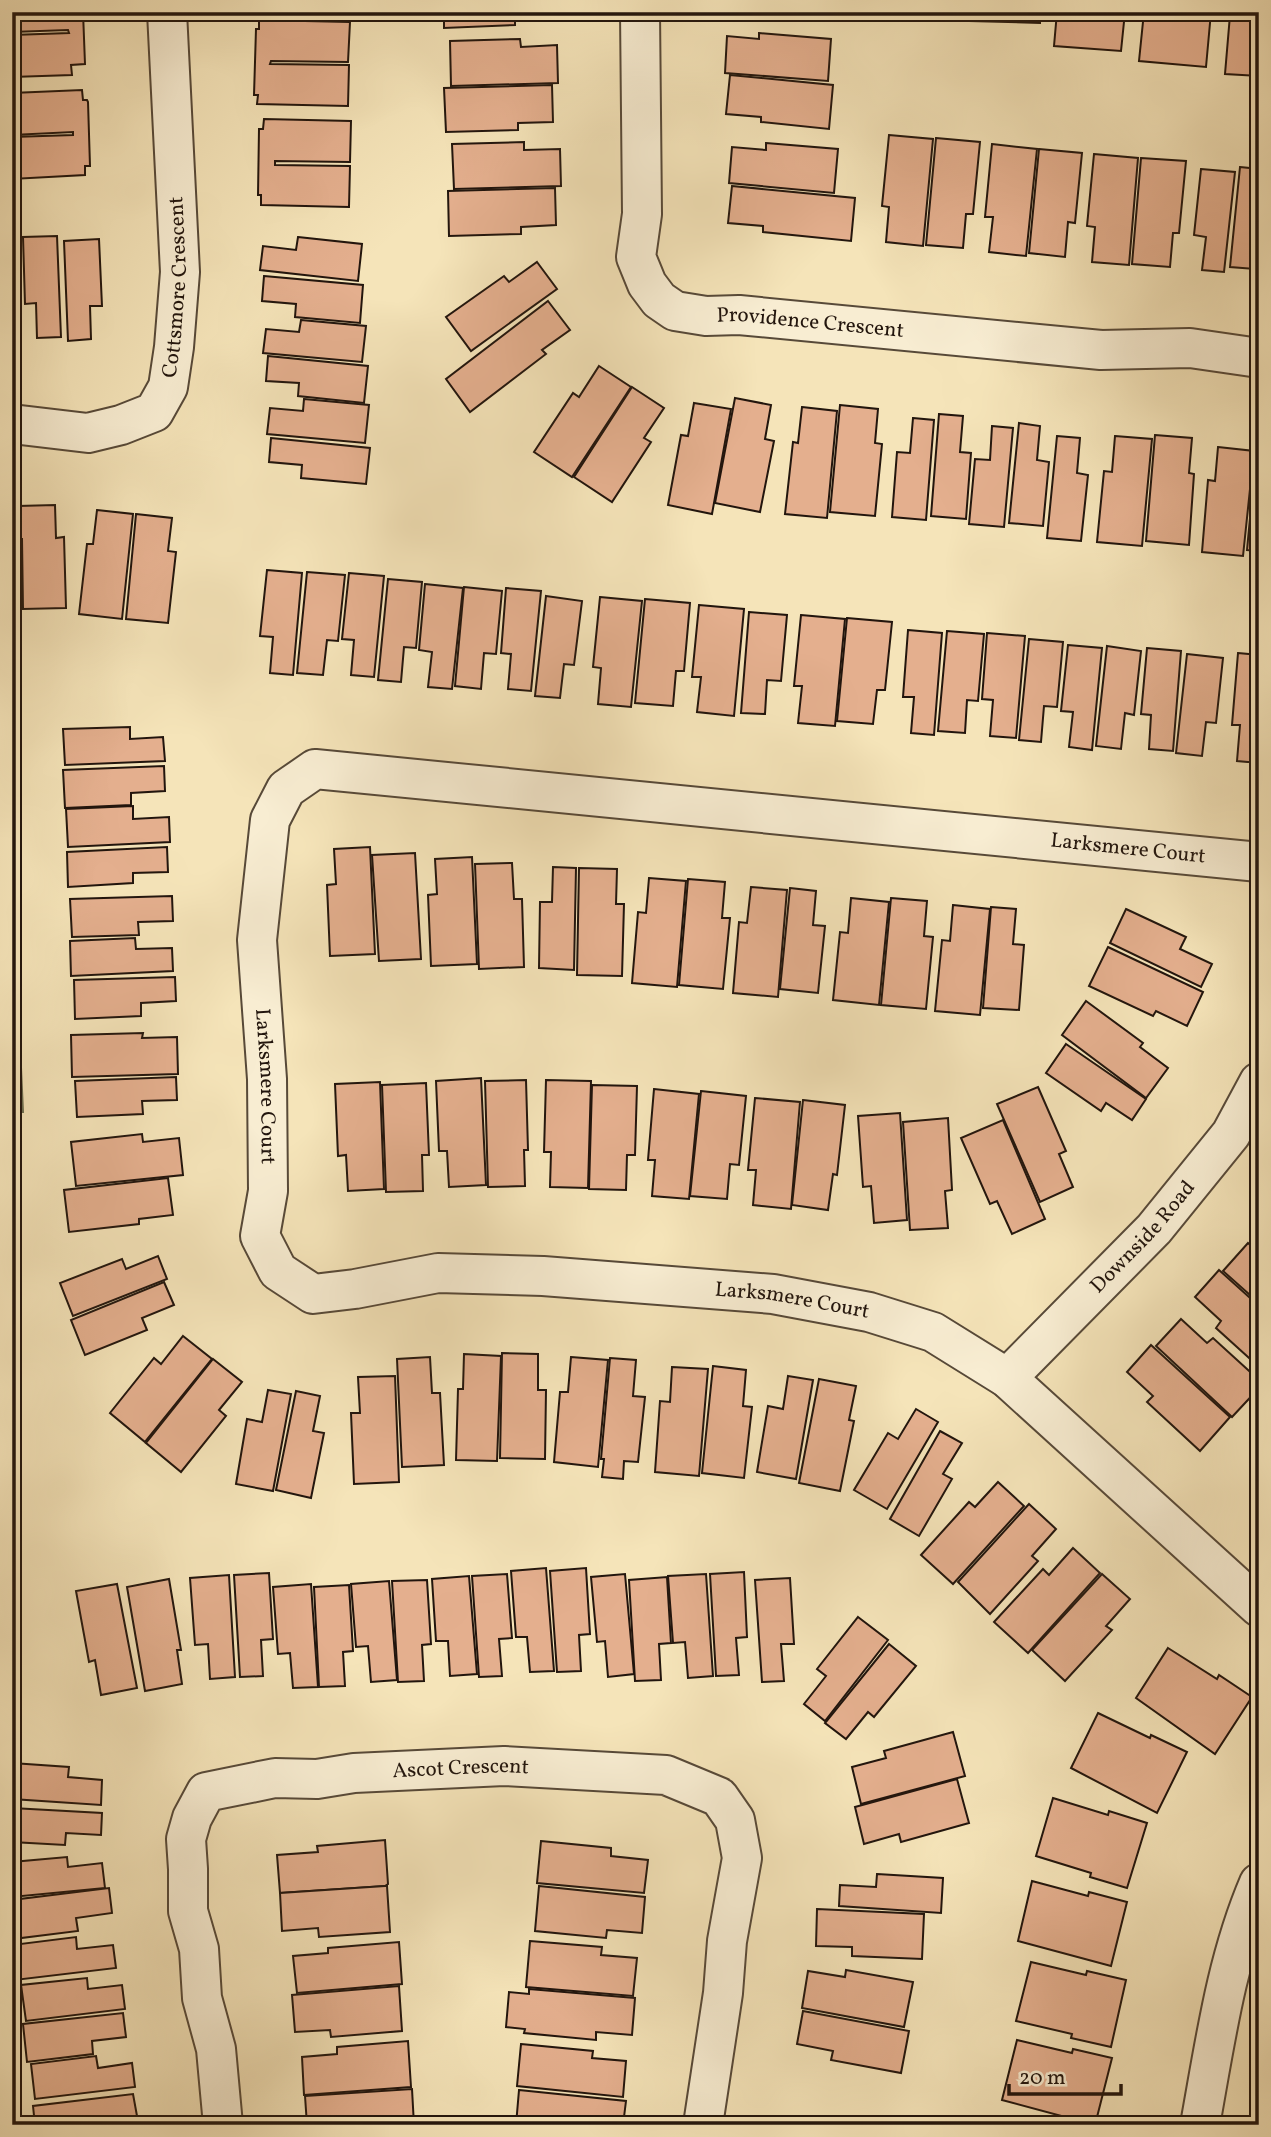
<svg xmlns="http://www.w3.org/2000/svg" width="1271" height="2137" font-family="Vollkorn,serif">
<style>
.green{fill:#b6c594;stroke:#6c6d50;stroke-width:2}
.building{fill:#e4af8e;stroke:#22150d;stroke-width:2}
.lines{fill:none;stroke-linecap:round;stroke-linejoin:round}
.minor-casing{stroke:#574938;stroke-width:42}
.minor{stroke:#f8edd2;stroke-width:38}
.labels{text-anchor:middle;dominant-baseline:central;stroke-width:5;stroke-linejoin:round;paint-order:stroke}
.street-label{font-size:21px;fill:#22150d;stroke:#f8edd2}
</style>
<rect width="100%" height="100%" fill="#f5e4b9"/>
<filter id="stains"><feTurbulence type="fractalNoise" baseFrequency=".00286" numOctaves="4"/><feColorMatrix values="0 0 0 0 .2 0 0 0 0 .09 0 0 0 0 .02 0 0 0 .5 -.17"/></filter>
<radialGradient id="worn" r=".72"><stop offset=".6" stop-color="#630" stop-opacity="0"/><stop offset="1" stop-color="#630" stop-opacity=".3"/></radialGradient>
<polygon class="green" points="12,880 13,890 23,1112 12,1112"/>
<g class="building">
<polygon points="12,12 83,12 85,64 71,65 72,75 12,77 12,35 69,33 68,30 12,32"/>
<polygon points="444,12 549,12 549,18 515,19 515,25 444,28"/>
<polygon points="971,12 1040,12 1040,23 970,21"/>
<polygon points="1057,12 1125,12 1121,51 1054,46"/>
<polygon points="1144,12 1211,12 1206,67 1139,61"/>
<polygon points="1224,12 1259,12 1259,76 1225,74 1230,15 1224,15"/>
<polygon points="259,20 350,22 348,62 271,61 270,64 349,65 348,106 257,104 258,95 254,95 256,29 259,29"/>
<polygon points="759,33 831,39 828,81 725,73 727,36 759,39"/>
<polygon points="520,39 521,47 557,45 558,83 451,86 450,41"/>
<polygon points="730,75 833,85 829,129 761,122 761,117 726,114"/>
<polygon points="552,85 553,122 518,123 518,130 446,132 444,88"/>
<polygon points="82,90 83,100 87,100 88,102 90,166 85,166 85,175 12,179 12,137 73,135 73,132 12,135 12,93"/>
<polygon points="264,119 351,121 350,162 275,161 275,165 350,166 349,207 261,205 261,195 258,195 259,129 263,129"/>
<polygon points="889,135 933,139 923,246 886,242 889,207 882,206"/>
<polygon points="936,138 980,142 973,214 966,214 963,248 926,245"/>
<polygon points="524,142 524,150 560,149 561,186 454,189 452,144"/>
<polygon points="766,143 838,149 834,193 729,183 732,147 766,150"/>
<polygon points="992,144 1037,149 1026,256 989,252 993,217 985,217"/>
<polygon points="1039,149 1082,153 1075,223 1068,222 1065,257 1029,253"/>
<polygon points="1094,154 1138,158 1129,265 1092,262 1095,227 1087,226"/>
<polygon points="1141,158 1186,161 1179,233 1173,233 1170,267 1132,264"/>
<polygon points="1240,167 1259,169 1259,237 1255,269 1230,267"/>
<polygon points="1201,169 1235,172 1224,272 1202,270 1206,237 1194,235"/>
<polygon points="732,186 855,198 851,241 763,232 763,226 728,223"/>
<polygon points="555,188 556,225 521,227 521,234 449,236 448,191"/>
<polygon points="12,232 18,232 21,299 12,299"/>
<polygon points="57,236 61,337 37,338 36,303 25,304 23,237"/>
<polygon points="298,237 362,244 358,281 260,270 263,246 296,250"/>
<polygon points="99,239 102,306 90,306 91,339 68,341 64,241"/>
<polygon points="537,262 557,289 471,351 446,317 504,276 509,282"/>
<polygon points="264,276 363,285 360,323 295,317 296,304 262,301"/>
<polygon points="548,301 570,330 542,350 546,354 470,412 446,379"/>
<polygon points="301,320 366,326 362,362 263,353 266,329 299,332"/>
<polygon points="268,356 368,366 364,403 298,396 299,383 266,381"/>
<polygon points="599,366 631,387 572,477 534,452 573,393 579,397"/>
<polygon points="632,387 664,408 644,438 651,442 612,502 574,477"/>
<polygon points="735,398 771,405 765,439 774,441 760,512 715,503"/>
<polygon points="304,399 369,405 365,443 267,434 270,408 303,411"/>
<polygon points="694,403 731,409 712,514 668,505 681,435 688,436"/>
<polygon points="840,405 878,409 875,443 882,444 875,516 830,512"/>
<polygon points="802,407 837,411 827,518 785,514 793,442 798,443"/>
<polygon points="939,414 963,416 960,452 971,453 966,519 931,516"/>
<polygon points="913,418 934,420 926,520 892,517 897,452 910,453"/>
<polygon points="1019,423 1040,426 1037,460 1049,462 1043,526 1009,523"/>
<polygon points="992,426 1013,428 1004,527 969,524 975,459 990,460"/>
<polygon points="1155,435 1192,438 1189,473 1194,474 1189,545 1146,541"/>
<polygon points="1057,436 1080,438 1077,473 1088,475 1081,541 1047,538"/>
<polygon points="1115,436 1152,439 1142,546 1097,542 1104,471 1112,472"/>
<polygon points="271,438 370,448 366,484 301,478 302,465 269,462"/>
<polygon points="1257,444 1259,444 1259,551 1247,550"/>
<polygon points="1218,447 1254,451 1243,556 1202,552 1208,480 1215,481"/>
<polygon points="12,501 17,501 22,603 12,603"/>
<polygon points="55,505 56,538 64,537 66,608 23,609 22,539 19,539 18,506"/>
<polygon points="97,510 133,514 122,619 79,614 87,544 93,544"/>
<polygon points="136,514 172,518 168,551 176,552 168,623 126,619"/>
<polygon points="267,570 302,573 293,675 270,673 273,637 260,636"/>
<polygon points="307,572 345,575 338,641 327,640 323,675 297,673"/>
<polygon points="349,573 384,576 374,677 351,675 354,640 342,639"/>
<polygon points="388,579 422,582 416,648 404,647 401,682 378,680"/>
<polygon points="425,584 463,588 452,689 428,687 432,652 419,650"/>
<polygon points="464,587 502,591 496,654 484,653 481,689 455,686"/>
<polygon points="506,588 541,591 531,691 508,689 511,654 501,653"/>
<polygon points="546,596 582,601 574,665 564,664 560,698 535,696"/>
<polygon points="600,597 642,601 631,707 598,704 601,668 593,667"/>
<polygon points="645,599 690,603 684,671 676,671 673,706 635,703"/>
<polygon points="699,605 744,609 734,716 697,712 701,677 692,677"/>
<polygon points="749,612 787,615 781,681 767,680 765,714 741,713"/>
<polygon points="801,615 845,619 835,726 798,723 802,686 794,686"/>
<polygon points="847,618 892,622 885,690 877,690 873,724 837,721"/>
<polygon points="908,630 942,633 934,735 911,733 914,697 903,697"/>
<polygon points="947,631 984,634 978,701 967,700 965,733 938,731"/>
<polygon points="987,633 1025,636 1016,738 990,736 993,700 982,699"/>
<polygon points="1029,639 1063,642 1057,707 1044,706 1041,742 1019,740"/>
<polygon points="1068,645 1102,648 1092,750 1069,747 1073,712 1061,711"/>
<polygon points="1107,646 1141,651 1134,715 1125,713 1121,749 1096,746"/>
<polygon points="1147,648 1181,651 1173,751 1149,749 1151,715 1141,714"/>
<polygon points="1238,653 1259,655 1259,763 1237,761 1240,725 1232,725"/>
<polygon points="1187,654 1223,658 1216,723 1206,722 1202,756 1176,753"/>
<polygon points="130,727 130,739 163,737 165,761 65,765 63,729"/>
<polygon points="164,766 165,791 131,793 131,805 65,808 63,770"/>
<polygon points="133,806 133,819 169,817 170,842 68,847 66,809"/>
<polygon points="167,847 168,872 133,873 133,883 68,887 67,852"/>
<polygon points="370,847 375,954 330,956 327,885 336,884 334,849"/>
<polygon points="415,853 421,959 379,961 372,855"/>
<polygon points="472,857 477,964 431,966 428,895 437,894 435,859"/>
<polygon points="512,863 514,899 522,899 524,967 479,969 475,864"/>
<polygon points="553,867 576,868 574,970 539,968 540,902 552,902"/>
<polygon points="579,868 617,869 616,904 624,904 622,976 577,975"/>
<polygon points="649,878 686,881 677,987 632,983 638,912 646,913"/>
<polygon points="688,879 725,882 722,918 730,918 723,989 679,985"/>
<polygon points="751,887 787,890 778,997 733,993 739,922 747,923"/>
<polygon points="790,888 816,891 813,925 825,926 818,993 780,989"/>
<polygon points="172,896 173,921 138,922 139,935 72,937 70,899"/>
<polygon points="851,898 889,902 879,1005 833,1000 840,932 848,933"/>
<polygon points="891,898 927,901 924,936 933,937 926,1009 881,1005"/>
<polygon points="953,905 990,909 980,1015 935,1011 942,940 950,941"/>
<polygon points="991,907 1016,909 1013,944 1024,945 1019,1010 983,1008"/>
<polygon points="1126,909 1186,937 1180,949 1212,964 1201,987 1110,943"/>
<polygon points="135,938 136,949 172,948 173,971 71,976 70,941"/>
<polygon points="1108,947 1203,992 1187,1026 1156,1011 1153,1016 1089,986"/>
<polygon points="175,977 176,1001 141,1003 141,1016 75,1019 74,980"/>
<polygon points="1086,1001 1143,1043 1140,1047 1168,1068 1146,1098 1062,1035"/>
<polygon points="143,1033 142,1038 177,1037 178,1074 72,1077 71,1035"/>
<polygon points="1066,1044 1146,1099 1132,1120 1106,1103 1101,1111 1046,1073"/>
<polygon points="176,1077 177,1100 142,1101 143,1114 77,1117 75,1081"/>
<polygon points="481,1078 486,1185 449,1187 447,1151 439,1151 436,1081"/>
<polygon points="526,1080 528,1150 524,1150 525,1186 488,1187 485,1081"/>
<polygon points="546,1080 591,1081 588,1188 550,1187 551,1152 544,1152"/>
<polygon points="380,1082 384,1189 348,1191 346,1155 338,1156 335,1084"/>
<polygon points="426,1083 429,1155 422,1155 423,1191 386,1192 382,1085"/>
<polygon points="592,1085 637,1086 635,1155 627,1155 626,1190 589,1189"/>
<polygon points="1038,1087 1066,1151 1059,1154 1073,1187 1040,1202 997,1104"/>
<polygon points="654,1089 699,1094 689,1199 652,1196 655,1160 648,1160"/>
<polygon points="701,1091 746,1096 739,1165 730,1164 727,1199 690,1196"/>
<polygon points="755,1098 800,1102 791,1209 753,1205 756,1170 748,1170"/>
<polygon points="803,1100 845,1105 837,1175 833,1174 828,1210 792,1205"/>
<polygon points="900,1113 907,1220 874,1223 871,1186 863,1187 858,1116"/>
<polygon points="948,1118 952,1190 945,1191 948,1228 910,1230 903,1122"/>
<polygon points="1003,1120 1045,1219 1012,1234 997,1201 990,1204 961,1138"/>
<polygon points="142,1134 143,1142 179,1138 183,1175 76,1186 71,1142"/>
<polygon points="168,1178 173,1215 139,1219 139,1224 69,1232 64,1190"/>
<polygon points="1248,1243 1259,1253 1259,1303 1223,1271"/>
<polygon points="158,1256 167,1279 73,1316 60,1283 122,1259 126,1269"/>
<polygon points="1219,1270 1259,1306 1259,1367 1216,1328 1221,1321 1195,1297"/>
<polygon points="164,1282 174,1305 142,1318 147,1330 85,1355 71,1320"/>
<polygon points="1181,1319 1207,1343 1213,1338 1259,1380 1259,1388 1232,1417 1156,1346"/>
<polygon points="183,1336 212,1359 145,1442 110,1413 154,1358 161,1364"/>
<polygon points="1151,1345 1230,1417 1200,1451 1147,1402 1153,1396 1127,1372"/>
<polygon points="502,1353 538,1354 538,1390 546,1390 545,1459 500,1458"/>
<polygon points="464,1354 501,1356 497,1461 456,1460 458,1389 463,1389"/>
<polygon points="430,1357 432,1393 440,1393 444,1465 402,1467 397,1359"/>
<polygon points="571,1357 608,1360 598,1467 554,1462 560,1392 568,1392"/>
<polygon points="610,1358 636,1360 633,1396 645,1397 638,1462 624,1461 623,1479 602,1477 604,1459 601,1459"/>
<polygon points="213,1359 242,1382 219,1410 226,1416 181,1472 146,1443"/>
<polygon points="713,1366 746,1370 743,1406 752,1407 744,1478 702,1473"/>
<polygon points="672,1367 708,1369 699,1476 655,1472 660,1401 670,1402"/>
<polygon points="395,1376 399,1482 354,1484 351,1413 360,1413 358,1377"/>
<polygon points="788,1376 813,1380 796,1479 757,1472 768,1406 783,1409"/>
<polygon points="819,1379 856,1386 849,1420 854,1421 840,1491 799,1483"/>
<polygon points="268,1390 291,1394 273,1491 236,1484 247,1419 262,1422"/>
<polygon points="296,1391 320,1396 313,1431 324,1433 311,1498 276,1490"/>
<polygon points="916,1409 938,1422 887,1509 854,1490 888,1433 898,1439"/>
<polygon points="940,1431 962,1443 943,1474 952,1479 919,1536 890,1519"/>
<polygon points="998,1482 1024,1506 953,1584 921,1555 969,1502 975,1507"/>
<polygon points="1029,1504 1056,1529 1032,1556 1038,1561 990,1614 958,1582"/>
<polygon points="1073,1548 1100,1573 1028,1653 994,1622 1043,1569 1049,1575"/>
<polygon points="546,1568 554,1671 530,1672 527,1637 516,1637 511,1571"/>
<polygon points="586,1568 590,1634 579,1635 581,1671 557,1672 550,1571"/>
<polygon points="744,1572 747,1637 736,1638 739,1675 716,1676 710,1574"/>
<polygon points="269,1573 273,1639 261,1640 263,1676 240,1677 234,1575"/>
<polygon points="507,1574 512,1638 499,1639 502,1676 479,1677 472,1576"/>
<polygon points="625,1574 634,1674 608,1677 605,1641 597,1642 591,1577"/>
<polygon points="706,1574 713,1676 688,1678 685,1642 673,1643 668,1576"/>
<polygon points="1102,1574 1130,1599 1106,1626 1112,1630 1065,1681 1032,1650"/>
<polygon points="229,1575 235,1677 210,1679 208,1644 195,1645 190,1578"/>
<polygon points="469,1576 477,1674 450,1676 448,1641 436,1641 432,1579"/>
<polygon points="667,1577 671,1643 659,1644 661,1680 635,1681 629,1580"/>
<polygon points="790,1578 794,1644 781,1644 784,1681 762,1682 755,1580"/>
<polygon points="169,1579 181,1650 177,1650 182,1684 145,1691 127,1587"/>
<polygon points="427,1580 431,1644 422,1645 424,1681 398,1682 392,1581"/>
<polygon points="389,1581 397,1680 371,1682 368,1646 356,1647 351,1584"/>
<polygon points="117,1584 137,1688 101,1695 95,1660 89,1662 76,1591"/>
<polygon points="311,1584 318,1687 293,1688 290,1653 278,1654 273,1587"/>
<polygon points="349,1585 353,1651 343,1652 345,1686 319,1687 314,1587"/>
<polygon points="858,1617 888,1640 825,1721 804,1704 826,1676 817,1669"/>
<polygon points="889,1644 916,1666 874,1717 868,1712 846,1739 825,1723"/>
<polygon points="1168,1648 1217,1679 1219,1675 1252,1697 1215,1754 1136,1698"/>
<polygon points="1098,1713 1150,1738 1151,1735 1187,1752 1157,1813 1071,1768"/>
<polygon points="953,1732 965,1776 861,1804 852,1767 886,1758 884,1751"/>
<polygon points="12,1763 69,1767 68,1777 102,1780 101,1805 12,1799"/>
<polygon points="957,1779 969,1823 901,1842 899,1834 864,1844 855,1807"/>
<polygon points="1053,1798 1108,1815 1109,1811 1147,1823 1127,1888 1090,1877 1091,1873 1036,1856"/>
<polygon points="12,1808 102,1813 101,1835 66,1833 65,1845 12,1842"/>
<polygon points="385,1840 388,1884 385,1886 280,1893 277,1855 318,1852 317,1846"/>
<polygon points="541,1841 611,1848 611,1856 648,1860 644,1893 537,1883"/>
<polygon points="67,1857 68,1867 102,1863 105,1888 12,1897 12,1862"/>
<polygon points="877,1874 943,1878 941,1913 839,1906 840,1885 876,1887"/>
<polygon points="1032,1881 1088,1896 1089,1892 1127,1902 1111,1966 1018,1941"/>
<polygon points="385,1886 387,1886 390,1932 319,1937 318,1928 282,1931 280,1893"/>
<polygon points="539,1886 645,1897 642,1933 607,1930 606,1938 535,1931"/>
<polygon points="109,1888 112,1913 76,1918 78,1931 13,1939 12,1900"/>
<polygon points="817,1909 924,1914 922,1959 852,1956 852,1947 816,1946"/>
<polygon points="76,1937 77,1949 113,1945 116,1968 15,1980 12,1945"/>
<polygon points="530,1941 602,1947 601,1955 637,1958 633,1996 526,1987"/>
<polygon points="399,1942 402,1984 297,1993 293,1956 328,1953 328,1948"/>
<polygon points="1031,1962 1086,1975 1087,1971 1126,1980 1111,2047 1071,2038 1072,2034 1016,2021"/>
<polygon points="846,1970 913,1982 904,2027 802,2008 808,1971 845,1977"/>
<polygon points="87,1978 88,1989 122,1985 125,2009 26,2021 21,1985"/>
<polygon points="399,1986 402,2031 331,2037 330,2030 295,2032 292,1995"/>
<polygon points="529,1989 635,1998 632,2035 596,2032 596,2040 524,2033 525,2029 506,2027 509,1992 529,1994"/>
<polygon points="803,2011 909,2031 901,2073 831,2060 833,2051 797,2044"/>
<polygon points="123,2013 126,2037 92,2041 93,2054 27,2062 23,2024"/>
<polygon points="1017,2040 1072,2053 1073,2049 1112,2058 1095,2125 1002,2100"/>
<polygon points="408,2041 411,2087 304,2095 302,2057 337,2054 337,2047"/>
<polygon points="521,2044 593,2051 592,2058 626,2061 623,2097 517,2086"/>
<polygon points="96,2056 98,2068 132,2063 135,2087 35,2099 31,2064"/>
<polygon points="412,2089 414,2125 307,2125 305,2096"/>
<polygon points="519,2090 626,2101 623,2125 516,2125"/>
<polygon points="133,2094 137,2116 101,2121 101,2125 35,2125 33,2106"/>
</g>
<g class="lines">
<defs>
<g id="minor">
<path id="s1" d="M640 12 642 214 636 257 647 284 659 300 675 311 706 316 739 315 1101 350 1190 348 1259 358"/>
<path id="s2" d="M12 424 88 433 121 425 154 412 168 387 174 347 180 272 167 12"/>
<path id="s3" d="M1259 862 315 769 286 789 270 820 257 940 267 1079 268 1191 260 1236 278 1271 313 1294 355 1289 438 1273 543 1276 773 1294 869 1312 933 1332 1007 1378 1259 1607"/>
<path id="s4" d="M1007 1378 1154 1229 1231 1134 1259 1082"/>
<path id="s5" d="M223 2125 216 2049 202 1998 199 1949 188 1911V1869L186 1839 192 1818 206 1792 275 1778 317 1779 354 1773 504 1766 666 1775 719 1797 735 1820 742 1858 727 1941 723 1993 703 2125"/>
<path d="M1200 2125C1215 2043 1226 1960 1259 1883"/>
</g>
</defs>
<use href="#minor" class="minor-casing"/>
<use href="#minor" class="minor"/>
</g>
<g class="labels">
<g class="street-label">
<text stroke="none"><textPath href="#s2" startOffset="275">Cottsmore Crescent</textPath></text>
<text stroke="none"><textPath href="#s1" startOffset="450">Providence Crescent</textPath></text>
<text transform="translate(1128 849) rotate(6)">Larksmere Court</text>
<text stroke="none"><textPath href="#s3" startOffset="1286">Larksmere Court</textPath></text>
<text stroke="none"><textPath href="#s4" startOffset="196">Downside Road</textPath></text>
<text stroke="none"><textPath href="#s3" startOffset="2000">Larksmere Court</textPath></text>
<text stroke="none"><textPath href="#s5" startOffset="598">Ascot Crescent</textPath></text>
</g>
</g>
<rect width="1271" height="2137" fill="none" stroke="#f5e4b9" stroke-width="42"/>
<rect x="14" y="14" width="1243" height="2109" fill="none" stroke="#22150d" stroke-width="3.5"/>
<rect x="21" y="21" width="1229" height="2095" fill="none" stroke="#22150d" stroke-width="2"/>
<path d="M1009 2084v10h112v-10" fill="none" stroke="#22150d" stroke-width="3.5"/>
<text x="1019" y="2084" font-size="21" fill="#22150d" stroke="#f8edd2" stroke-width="5" paint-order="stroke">20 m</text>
<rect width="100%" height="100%" filter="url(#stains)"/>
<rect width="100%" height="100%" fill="url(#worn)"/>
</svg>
